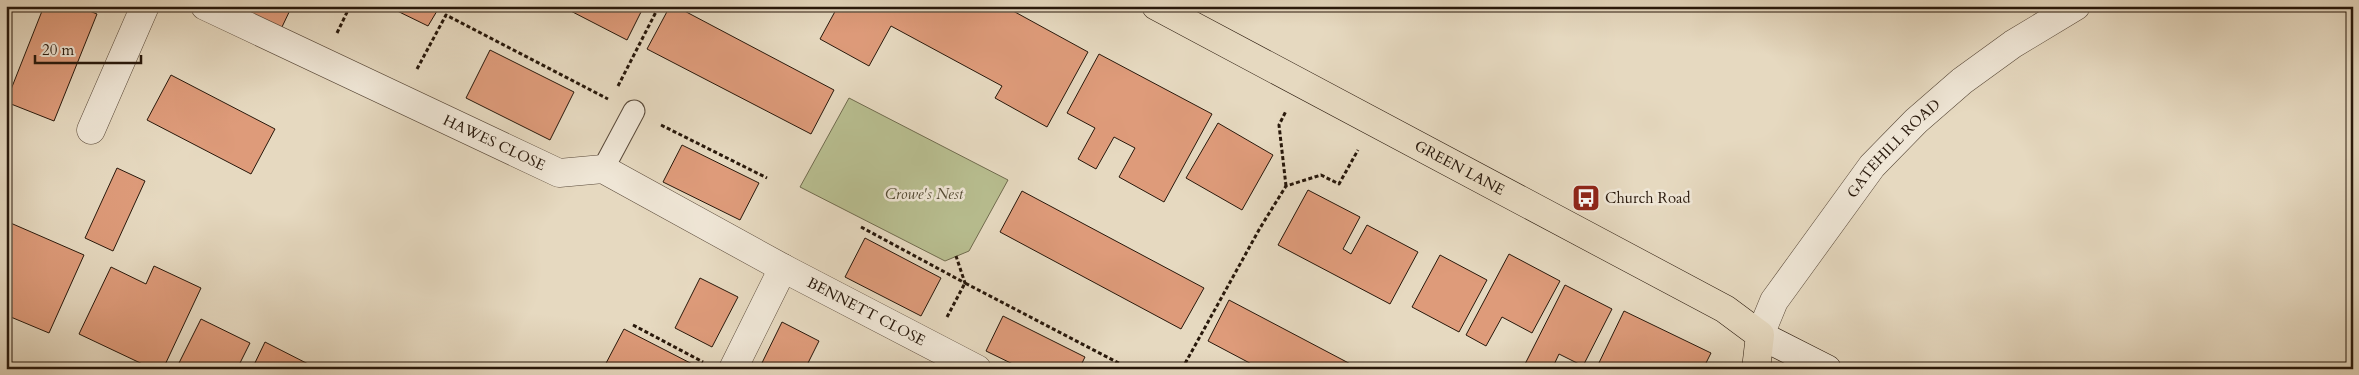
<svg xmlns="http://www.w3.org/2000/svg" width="2359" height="375" font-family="Cardo,serif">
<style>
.green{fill:#b8be90;stroke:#706b4e}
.building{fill:#de9b7a;stroke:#28180b}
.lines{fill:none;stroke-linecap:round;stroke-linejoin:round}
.lane-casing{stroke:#584838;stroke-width:23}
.street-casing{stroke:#584838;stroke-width:29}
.secondary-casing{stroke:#28180b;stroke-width:29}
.primary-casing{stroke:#28180b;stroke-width:29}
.path{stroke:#28180b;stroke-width:3;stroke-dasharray:4 2.5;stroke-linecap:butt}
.lane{stroke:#efe6d6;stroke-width:21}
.street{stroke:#efe6d6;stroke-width:28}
.secondary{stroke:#efe6d6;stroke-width:28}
.primary{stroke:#e6d9c0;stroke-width:28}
.labels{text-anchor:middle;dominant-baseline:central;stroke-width:5;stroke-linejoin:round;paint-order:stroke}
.street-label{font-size:15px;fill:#28180b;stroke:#efe6d6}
.park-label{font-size:15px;font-style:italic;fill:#534a33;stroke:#efe6d6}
.poi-label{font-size:15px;fill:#28180b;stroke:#efe6d6;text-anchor:start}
</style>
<rect width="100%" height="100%" fill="#e6d9c0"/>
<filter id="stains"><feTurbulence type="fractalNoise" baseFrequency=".004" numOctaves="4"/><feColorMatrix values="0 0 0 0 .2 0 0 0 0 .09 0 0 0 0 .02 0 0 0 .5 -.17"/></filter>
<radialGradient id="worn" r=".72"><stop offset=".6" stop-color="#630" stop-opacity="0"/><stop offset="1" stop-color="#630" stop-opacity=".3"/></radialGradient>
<polygon class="green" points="849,98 1008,180 969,251 945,261 800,187"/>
<g class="building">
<polygon points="44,6 77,6 97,14 54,121 6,102"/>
<polygon points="237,6 292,6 281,29"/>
<polygon points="387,6 440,6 428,26"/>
<polygon points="561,6 644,6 627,40"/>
<polygon points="670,6 675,6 834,90 811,134 647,49"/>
<polygon points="838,6 1004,6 1088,52 1047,127 995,98 1002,86 891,26 869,66 820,39"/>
<polygon points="490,50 574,92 550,140 466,98"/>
<polygon points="1099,54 1212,114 1164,202 1119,177 1135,148 1114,137 1096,169 1078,159 1095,128 1067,113"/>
<polygon points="171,75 275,129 251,174 147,120"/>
<polygon points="1218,123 1273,155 1242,210 1186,178"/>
<polygon points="682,145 759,183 740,220 663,182"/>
<polygon points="117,168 145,181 113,251 85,238"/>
<polygon points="1308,190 1360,217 1343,249 1351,254 1367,225 1418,252 1390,304 1278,245"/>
<polygon points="1022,191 1204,288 1181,329 1000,232"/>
<polygon points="6,221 84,255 49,333 6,315"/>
<polygon points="865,238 941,278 921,316 845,277"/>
<polygon points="1509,254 1560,281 1532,333 1502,317 1486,346 1466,335"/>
<polygon points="1440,255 1487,280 1459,332 1412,307"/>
<polygon points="154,266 201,288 163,369 153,369 79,334 111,267 146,284"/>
<polygon points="700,278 738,297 712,347 675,328"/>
<polygon points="1565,285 1612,309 1583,366 1559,354 1552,369 1529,369 1524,366"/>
<polygon points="1229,300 1360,369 1261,369 1208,341"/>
<polygon points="1624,311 1711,353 1703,369 1596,369"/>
<polygon points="1003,316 1085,357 1079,369 1023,369 986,351"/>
<polygon points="201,319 250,343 237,369 176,369"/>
<polygon points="782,322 819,341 805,369 759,369"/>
<polygon points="624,329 702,369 608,369 604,367"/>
<polygon points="265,342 318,369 252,369"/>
</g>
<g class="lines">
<defs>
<polyline id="lane" points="603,169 634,111"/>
<g id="street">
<path id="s1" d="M205 6 559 173 603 169 783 268 977 369"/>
<polyline points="91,130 145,6"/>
<path id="s2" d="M1760 335 1774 301 1872 166 1916 121 1962 81 2013 44 2076 6"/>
<polyline points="733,369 783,268"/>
</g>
<polyline id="secondary" points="1760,335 1827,369"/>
<g id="primary">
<path id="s3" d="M1156 6 1725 309 1760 335 1756 369"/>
</g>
</defs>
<use href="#lane" class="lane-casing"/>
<use href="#street" class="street-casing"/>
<use href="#secondary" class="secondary-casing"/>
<use href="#primary" class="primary-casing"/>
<g class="path">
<polyline points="337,33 350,6"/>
<polyline points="417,69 446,15 608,99"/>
<polyline points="618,86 659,6"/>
<polyline points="661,125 767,178"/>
<polyline points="1286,186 1279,125 1286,111"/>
<polyline points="861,227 965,283 956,256"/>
<polyline points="947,317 965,283 1130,369"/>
<polyline points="633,325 703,362"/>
<polyline points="1182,369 1260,228 1286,186 1321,175 1339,184 1358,150"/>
</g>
<use href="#lane" class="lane"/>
<use href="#street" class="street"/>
<use href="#secondary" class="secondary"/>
<use href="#primary" class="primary"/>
</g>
<defs>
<symbol id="bus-square" viewBox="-11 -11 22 22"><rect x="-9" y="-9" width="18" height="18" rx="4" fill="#8f2418" stroke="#efe6d6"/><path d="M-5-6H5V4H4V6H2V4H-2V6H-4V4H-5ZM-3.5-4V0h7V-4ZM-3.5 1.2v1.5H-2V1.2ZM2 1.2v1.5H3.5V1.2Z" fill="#fff"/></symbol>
</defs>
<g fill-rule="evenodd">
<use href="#bus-square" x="1570" y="182" width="32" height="32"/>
</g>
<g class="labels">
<g class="street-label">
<text stroke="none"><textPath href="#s1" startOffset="320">HAWES CLOSE</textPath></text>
<text stroke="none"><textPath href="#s2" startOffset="231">GATEHILL ROAD</textPath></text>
<text stroke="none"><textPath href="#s3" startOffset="344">GREEN LANE</textPath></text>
<text stroke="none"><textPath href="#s1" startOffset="735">BENNETT CLOSE</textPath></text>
</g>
<g class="park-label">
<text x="924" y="194">Crowe's Nest</text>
</g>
<g class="poi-label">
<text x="1605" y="198">Church Road</text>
</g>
</g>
<rect width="2359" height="375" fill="none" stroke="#e6d9c0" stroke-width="25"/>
<rect x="8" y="8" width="2344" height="360" fill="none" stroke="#28180b" stroke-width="2.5"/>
<rect x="12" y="12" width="2334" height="350" fill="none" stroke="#28180b"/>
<path d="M35 55v8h106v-8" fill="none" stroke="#28180b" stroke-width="2.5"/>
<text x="42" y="55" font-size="15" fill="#28180b" stroke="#efe6d6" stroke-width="4" paint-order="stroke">20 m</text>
<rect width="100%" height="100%" filter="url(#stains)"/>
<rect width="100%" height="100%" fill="url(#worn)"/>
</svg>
